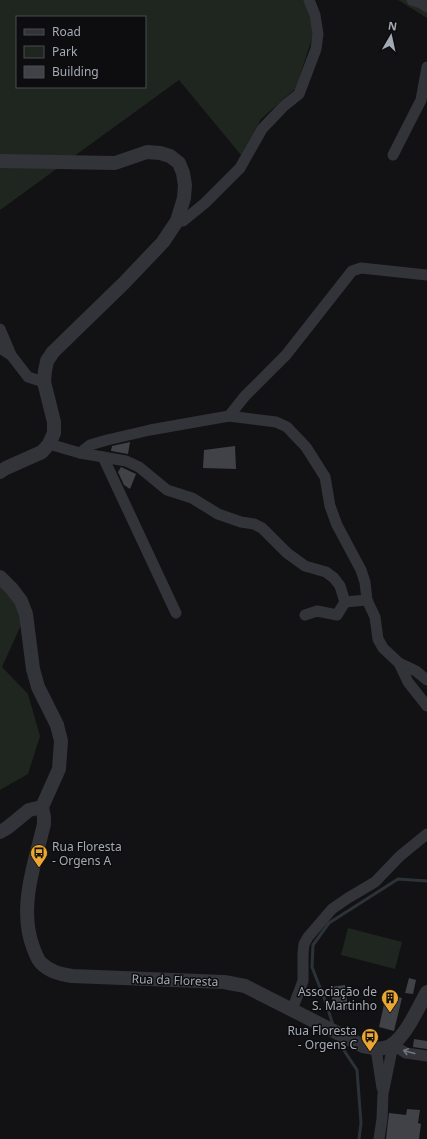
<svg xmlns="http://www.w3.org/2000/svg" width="427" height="1139" font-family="'Noto Sans',sans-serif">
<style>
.green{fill:#1f261f;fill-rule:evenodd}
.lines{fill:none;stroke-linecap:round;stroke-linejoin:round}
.stream{stroke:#2b3339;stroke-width:3}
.building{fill:#414247}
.minor{stroke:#333439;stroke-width:11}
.tertiary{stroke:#333439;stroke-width:14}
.oneway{stroke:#71757d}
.labels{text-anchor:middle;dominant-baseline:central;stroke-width:3;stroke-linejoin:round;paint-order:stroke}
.poi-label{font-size:12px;fill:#a4aab4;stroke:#0d0d0f;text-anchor:end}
.street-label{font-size:12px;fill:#a4aab4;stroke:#0d0d0f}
</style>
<rect width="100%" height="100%" fill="#121214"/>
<g class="green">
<path d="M0 0H307V7L314 32 296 88 261 119 241 155 179 80 0 210ZM17 17H145V87H17Z"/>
<polygon points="398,0 427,0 427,18"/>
<polygon points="0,576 26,614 2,667 28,694 40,736 28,774 0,790"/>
<polygon points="348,928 402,942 395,969 341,955"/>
</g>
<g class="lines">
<g class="stream">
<polyline points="333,1025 326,1003 312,967 313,945 329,923 398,879 427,881"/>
<polyline points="338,1038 339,1043 357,1070 361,1123 359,1139"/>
</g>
</g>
<g class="building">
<polygon points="130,442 128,454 111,451 112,446"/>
<polygon points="235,446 236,469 203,468 204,450"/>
<polygon points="121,467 136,474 130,489 124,485 118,472"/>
<polygon points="409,978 416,980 413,994 405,993"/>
<polygon points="345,985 348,1009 334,1011 330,987"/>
<polygon points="386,995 402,998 394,1031 379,1027"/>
<polygon points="414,1039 427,1041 427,1049 413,1047"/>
<polygon points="407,1109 420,1110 418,1123 421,1124 419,1139 386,1139 389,1113 406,1115"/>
</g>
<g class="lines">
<g class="minor">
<polyline points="412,0 421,3 427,7"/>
<polyline points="393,155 421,100 427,67"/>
<polyline points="177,221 183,221 205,203 240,168 262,129 284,106 299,94 316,49 318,34 315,15 309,0"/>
<polyline points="0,329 11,355"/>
<polyline points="0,348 11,355 28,377 44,382"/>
<polyline points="229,416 245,396 286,355 352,271 361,268 427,275"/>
<polyline points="49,444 80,453 126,461 139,467 167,490 192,498 218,514 241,522 254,524 262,528 287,553 305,566 326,572 334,578 340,586 345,602 367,600"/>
<polyline points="80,453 90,445 107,440 150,430 229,416 276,422 287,427 306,447 325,477 330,506 337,525 361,570 365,582 367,600 375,617 378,639 383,648 399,663 416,671 427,680"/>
<polyline points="103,457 176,613"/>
<polyline points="305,615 317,611 337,615 345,602"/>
<polyline points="399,663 408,682 427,706"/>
<polyline points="292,1010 303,981 303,954 304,944 308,937 332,909 348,898 375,882 400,856 427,834"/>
<polyline points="376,1049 382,1088"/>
<polyline points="379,1139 382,1119 383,1094 393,1045 406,1053 427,1056"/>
</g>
<g class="tertiary">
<polyline points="0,161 115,163 147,152 160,153 170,156 179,163 183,173 185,185 184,198 177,221 163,242 124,283 53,352 47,361 45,371 44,382 54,422 54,433 49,444 42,452 6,468 0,472"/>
<polyline points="0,577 12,589 21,601 26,614 33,669 38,687 57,725 61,741 59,769 42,807"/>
<path d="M42 807 44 817V824C35 863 18 907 33 947 35 952 37 959 41 963 50 972 60 974 72 976L224 982 245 986 363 1046C370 1047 377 1050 384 1048 403 1045 418 1007 427 992"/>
<polyline points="0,832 7,828 29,810 42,807"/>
</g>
</g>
<defs><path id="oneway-shaft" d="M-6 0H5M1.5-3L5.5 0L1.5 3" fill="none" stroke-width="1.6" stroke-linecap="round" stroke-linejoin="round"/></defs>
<use class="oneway" href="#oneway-shaft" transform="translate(409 1052) rotate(-165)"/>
<defs>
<symbol id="bus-pin" viewBox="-11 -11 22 30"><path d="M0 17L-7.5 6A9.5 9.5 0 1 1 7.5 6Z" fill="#eca732" stroke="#0d0d0f"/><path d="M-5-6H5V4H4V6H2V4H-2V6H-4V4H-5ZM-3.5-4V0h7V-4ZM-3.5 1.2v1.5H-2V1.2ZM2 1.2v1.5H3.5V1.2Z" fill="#111"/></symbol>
<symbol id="building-pin" viewBox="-11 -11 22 30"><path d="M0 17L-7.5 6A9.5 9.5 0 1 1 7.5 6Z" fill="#eca732" stroke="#0d0d0f"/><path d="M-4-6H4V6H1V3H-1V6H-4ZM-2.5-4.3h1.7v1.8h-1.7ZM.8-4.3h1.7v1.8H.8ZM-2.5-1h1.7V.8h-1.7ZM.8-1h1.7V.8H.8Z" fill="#111"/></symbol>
</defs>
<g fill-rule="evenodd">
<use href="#bus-pin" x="29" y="843" width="20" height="27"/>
<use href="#building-pin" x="380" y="988" width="20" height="27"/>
<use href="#bus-pin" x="360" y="1027" width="20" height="27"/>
</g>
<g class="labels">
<g class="poi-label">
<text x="52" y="846" text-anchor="start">Rua Floresta<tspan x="52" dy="14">- Orgens A</tspan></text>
<text x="377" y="991">Associação de<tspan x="377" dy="14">S. Martinho</tspan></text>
<text x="357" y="1030">Rua Floresta<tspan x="357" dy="14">- Orgens C</tspan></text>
</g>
<g class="street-label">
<text transform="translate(175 980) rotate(2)">Rua da Floresta</text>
</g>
</g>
<rect x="16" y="16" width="130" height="72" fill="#0d0d0f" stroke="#494c51"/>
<rect x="24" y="29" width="20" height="6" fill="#333439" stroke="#494c51"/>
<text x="52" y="36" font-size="12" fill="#a4aab4">Road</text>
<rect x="24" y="46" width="20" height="12" fill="#1f261f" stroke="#494c51"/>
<text x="52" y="56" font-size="12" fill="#a4aab4">Park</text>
<rect x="24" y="66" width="20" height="12" fill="#414247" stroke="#494c51"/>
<text x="52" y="76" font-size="12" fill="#a4aab4">Building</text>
<g transform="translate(391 36) rotate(9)" stroke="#0d0d0f" stroke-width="3" paint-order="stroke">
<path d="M0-3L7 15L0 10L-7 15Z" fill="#a4aab4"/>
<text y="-6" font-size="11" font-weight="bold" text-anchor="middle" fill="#a4aab4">N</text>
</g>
</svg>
